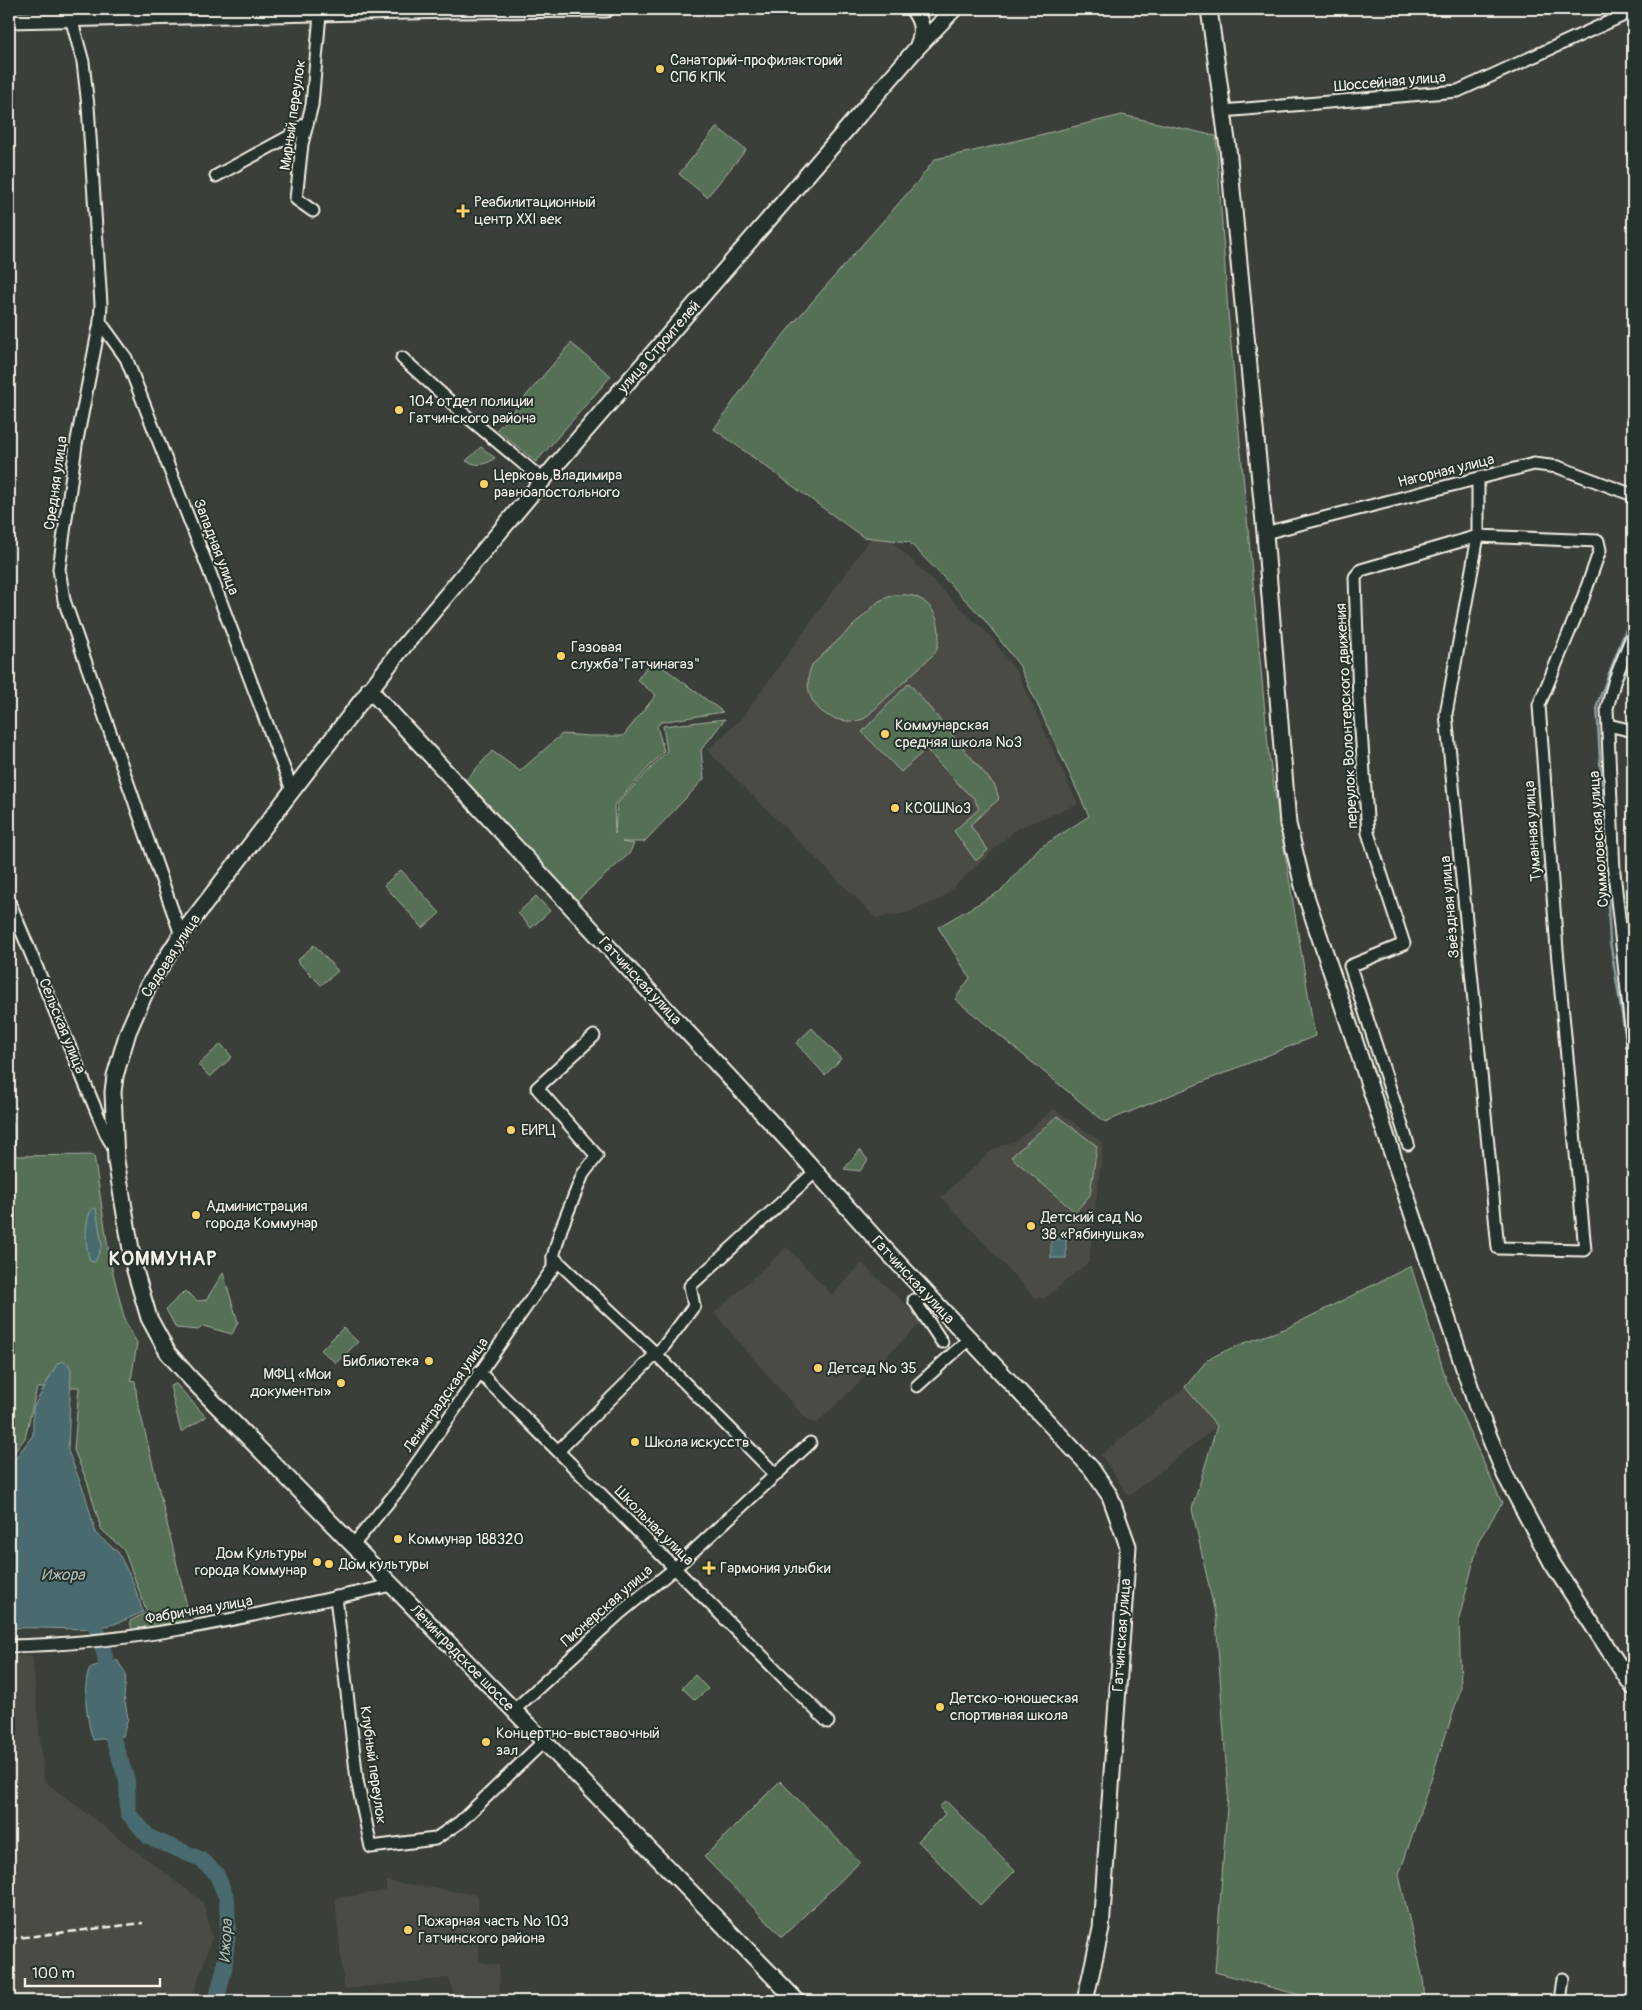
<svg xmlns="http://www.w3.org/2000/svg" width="1642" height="2010" font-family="Pangolin,sans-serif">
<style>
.built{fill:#4b4b44}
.green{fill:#577056;stroke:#a6b09f}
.water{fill:#486a6e;stroke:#8da09f}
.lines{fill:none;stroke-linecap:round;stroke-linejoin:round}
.stream{stroke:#8da09f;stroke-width:2.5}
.river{stroke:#486a6e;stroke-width:16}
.street-casing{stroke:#f4f1e8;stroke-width:15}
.secondary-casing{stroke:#f4f1e8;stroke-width:19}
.street{stroke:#26332d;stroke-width:11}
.secondary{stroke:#26332d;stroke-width:15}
.rail{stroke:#f4f1e8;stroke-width:2.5;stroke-dasharray:8 4;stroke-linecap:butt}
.poi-dot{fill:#ffd166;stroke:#26332d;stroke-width:2}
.labels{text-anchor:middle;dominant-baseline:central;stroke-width:4;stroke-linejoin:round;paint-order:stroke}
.poi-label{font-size:15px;fill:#f4f1e8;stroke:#26332d;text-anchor:start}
.street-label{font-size:15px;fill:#f4f1e8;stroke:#26332d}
.water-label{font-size:16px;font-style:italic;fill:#afbbb7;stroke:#26332d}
.district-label{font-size:20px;font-weight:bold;letter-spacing:1px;fill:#f4f1e8;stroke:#26332d}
</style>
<rect width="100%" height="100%" fill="#3a3f39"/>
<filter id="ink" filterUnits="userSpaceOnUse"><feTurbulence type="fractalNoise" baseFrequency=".02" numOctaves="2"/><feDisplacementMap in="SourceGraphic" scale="10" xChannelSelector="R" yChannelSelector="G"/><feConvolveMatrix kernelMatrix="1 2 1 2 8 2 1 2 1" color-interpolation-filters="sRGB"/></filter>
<g filter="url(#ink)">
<g class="built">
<polygon points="878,528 991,637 1017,672 1078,804 1016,829 941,899 906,913 876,918 707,750 743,717"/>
<polygon points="1054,1109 1103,1143 1089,1262 1045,1298 1035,1298 941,1197 990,1152 1002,1145 1015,1142"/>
<polygon points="787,1247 832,1295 862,1263 923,1321 816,1424 802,1415 714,1313"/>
<polygon points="1185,1387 1217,1426 1129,1496 1101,1455"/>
<polygon points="32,1655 44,1781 203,1902 212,1938 191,2001 9,2001 9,1656"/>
<polygon points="386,1881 478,1895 479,1962 499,1965 500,2001 456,2001 449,1978 344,1989 335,1898 386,1891"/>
</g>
<g class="green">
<polygon points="1122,115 1216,136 1228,312 1269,756 1315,1036 1105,1122 955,999 970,978 938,927 1002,890 1038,849 1089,816 1019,665 983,618 909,542 863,537 714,429 755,371 790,327 919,180 935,159 969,152"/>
<polygon points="717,127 746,150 707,197 679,174"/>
<polygon points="571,343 611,376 536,462 497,430"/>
<path d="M481 447 495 458C485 466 477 466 466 461Z"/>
<path d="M893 595C900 595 909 594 916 597 938 605 944 634 935 653L864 719C828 729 797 700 812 665L879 601Z"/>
<polygon points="652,659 723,712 661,722 657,726 664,751 614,805 615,834 617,804 667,751 663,726 725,719 701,750 704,779 644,842 622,842 634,844 629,854 576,901 465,781 492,751 520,771 562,734 590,736 623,736 656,695 637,680"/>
<polygon points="909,683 995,786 999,799 970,825 988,850 976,861 954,831 979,809 974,798 964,790 926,749 901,772 862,732"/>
<polygon points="401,870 440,913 423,928 384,885"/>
<polygon points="536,896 550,911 531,928 518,913"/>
<polygon points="314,945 338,971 321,985 297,961"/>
<polygon points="812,1028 841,1059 825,1075 796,1043"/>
<polygon points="221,1044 232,1057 210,1077 198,1065"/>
<polygon points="9,1114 14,1126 16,1156 94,1155 110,1261 125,1321 137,1343 131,1380 135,1381 137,1399 186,1602 183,1622 132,1630 130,1621 147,1612 124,1550 101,1529 88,1484 74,1450 79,1387 37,1388 25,1438 9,1459"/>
<polygon points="1057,1116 1097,1146 1090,1195 1075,1212 1011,1157"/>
<polygon points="860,1150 868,1160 860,1171 844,1169"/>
<polygon points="1411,1266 1447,1382 1502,1503 1479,1540 1459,1619 1461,1689 1399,1875 1423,1979 1425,2001 1321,2001 1215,1972 1228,1793 1216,1618 1192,1509 1217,1426 1185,1387 1208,1359 1236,1346 1287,1328"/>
<polygon points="223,1273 238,1322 232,1334 203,1326 198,1330 176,1328 166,1309 185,1291 198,1301 206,1300"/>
<polygon points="343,1328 358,1342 336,1363 321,1350"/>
<polygon points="176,1384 206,1417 181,1432 170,1386"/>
<polygon points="695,1675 708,1689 695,1700 682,1688"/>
<polygon points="780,1781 860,1862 782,1937 704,1857"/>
<polygon points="946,1801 1015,1871 980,1905 918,1841 945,1814 939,1807"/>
</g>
<g class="water">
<path d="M96 1208 102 1246 95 1262 90 1261C85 1246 84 1225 91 1210Z"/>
<rect x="1051" y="1239" width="15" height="19"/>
<path d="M62 1361 69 1365 71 1370 68 1451 85 1494 96 1534 118 1552 133 1582 143 1612C133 1616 124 1621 114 1624 84 1633 41 1626 9 1628V1467L33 1435V1408L57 1364Z"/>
<path d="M117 1660 126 1674 124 1697 128 1718 123 1736 93 1740C87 1722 81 1682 91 1667Z"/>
</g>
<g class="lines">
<polyline class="stream" points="1633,611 1597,705 1610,941 1633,1083"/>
<g class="river">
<polyline points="80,1611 96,1626 105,1656 108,1686"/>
<polyline points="111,1715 113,1739 127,1780 128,1813 149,1837 200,1859 216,1873 227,1899 228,1933 224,1970 216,2001"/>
</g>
<defs>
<g id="street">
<polyline points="71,18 83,62 88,106 101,304 100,322 76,445 59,569 64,600 181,935"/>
<polyline points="1223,111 1458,91 1633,11"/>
<polyline points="216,176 288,137 307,123"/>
<polyline points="313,211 296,199 302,144 312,105 320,14"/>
<polyline points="100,322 126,358 207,565 292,790"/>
<polyline points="402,358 464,414 543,480"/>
<polyline points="1265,533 1534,464 1558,467 1633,495"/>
<polyline points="1633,634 1615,679 1607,708 1614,872 1633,1046"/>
<polyline points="1608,725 1633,731"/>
<polyline points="9,901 106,1134 115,1150"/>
<polyline points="594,1036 537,1088 597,1156 583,1174 561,1229 553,1257 655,1353 775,1474"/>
<polyline points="1408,1144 1350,966 1404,944 1368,833 1359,700 1355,577 1361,570 1478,536 1598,541 1600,550 1582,601 1539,705 1557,950 1585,1250 1498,1248 1446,714 1478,536 1478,479"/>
<polyline points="914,1300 942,1342"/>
<polyline points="479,1372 828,1722"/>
<polyline points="917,1386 969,1339"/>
<polyline points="559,1450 664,1346 694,1306 690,1286 815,1172"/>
<polyline points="353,1545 399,1489 553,1268 553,1257"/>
<polyline points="336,1597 357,1780 371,1847 435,1839 460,1822 543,1742"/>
<path d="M9 1646C141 1644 263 1613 392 1585"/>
<polyline points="513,1711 620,1613 675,1568 810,1443"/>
<polyline points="1560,2001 1563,1979"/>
</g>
<g id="secondary">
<path d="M913 9C922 21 924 31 918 45"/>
<polyline points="1209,9 1228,148 1265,533 1288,824 1304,890 1477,1407 1505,1475 1552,1563 1633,1687"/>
<polyline points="9,20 452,10 606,9"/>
<polyline points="369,689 792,1145 883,1247 1091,1468 1110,1496 1128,1546 1101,1929 1085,2001"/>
<polyline points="797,2001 191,1379 168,1353 149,1318 134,1267 116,1161 113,1092 115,1076 128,1032 148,986 181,935 399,652 543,480 916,49 954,9"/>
</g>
</defs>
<use href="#street" class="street-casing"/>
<use href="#secondary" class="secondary-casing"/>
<use href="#street" class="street"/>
<use href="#secondary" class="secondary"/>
<polyline class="rail" points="9,1939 143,1923"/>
</g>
</g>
<g class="poi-dot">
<circle cx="660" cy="69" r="5"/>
<path d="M460.5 203.5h5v5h5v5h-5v5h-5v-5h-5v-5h5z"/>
<circle cx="399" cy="410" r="5"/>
<circle cx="484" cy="484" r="5"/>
<circle cx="561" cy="656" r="5"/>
<circle cx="885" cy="734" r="5"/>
<circle cx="895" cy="808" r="5"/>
<circle cx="511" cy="1130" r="5"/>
<circle cx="196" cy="1215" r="5"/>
<circle cx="1031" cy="1226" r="5"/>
<circle cx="429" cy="1361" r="5"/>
<circle cx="818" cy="1368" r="5"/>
<circle cx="341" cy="1383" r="5"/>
<circle cx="635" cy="1442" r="5"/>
<circle cx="398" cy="1539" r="5"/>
<circle cx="317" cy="1562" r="5"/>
<circle cx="329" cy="1564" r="5"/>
<path d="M706.5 1560.5h5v5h5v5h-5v5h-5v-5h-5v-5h5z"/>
<circle cx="940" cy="1707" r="5"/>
<circle cx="486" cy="1742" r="5"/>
<circle cx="408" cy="1930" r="5"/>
</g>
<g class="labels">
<g class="poi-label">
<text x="670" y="60">Санаторий-профилакторий<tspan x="670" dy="17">СПб КПК</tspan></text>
<text x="474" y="202">Реабилитационный<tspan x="474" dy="17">центр ХХI век</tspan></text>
<text x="409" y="401">104 отдел полиции<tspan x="409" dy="17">Гатчинского района</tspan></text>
<text x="494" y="475">Церковь Владимира<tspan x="494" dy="17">равноапостольного</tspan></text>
<text x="571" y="647">Газовая<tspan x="571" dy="17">служба"Гатчинагаз"</tspan></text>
<text x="895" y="725">Коммунарская<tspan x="895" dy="17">средняя школа №3</tspan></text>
<text x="905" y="808">КСОШ№3</text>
<text x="521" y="1130">ЕИРЦ</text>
<text x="206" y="1206">Администрация<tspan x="206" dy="17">города Коммунар</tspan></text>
<text x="1041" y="1217">Детский сад №<tspan x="1041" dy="17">38 «Рябинушка»</tspan></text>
<text x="419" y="1361" text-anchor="end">Библиотека</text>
<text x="828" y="1368">Детсад № 35</text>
<text x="331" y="1374" text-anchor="end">МФЦ «Мои<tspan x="331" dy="17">документы»</tspan></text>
<text x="645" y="1442">Школа искусств</text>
<text x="408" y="1539">Коммунар 188320</text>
<text x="307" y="1553" text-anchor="end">Дом Культуры<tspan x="307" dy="17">города Коммунар</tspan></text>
<text x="339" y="1564">Дом культуры</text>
<text x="720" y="1568">Гармония улыбки</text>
<text x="950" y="1698">Детско-юношеская<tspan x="950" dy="17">спортивная школа</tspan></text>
<text x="496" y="1733">Концертно-выставочный<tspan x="496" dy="17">зал</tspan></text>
<text x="418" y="1921">Пожарная часть № 103<tspan x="418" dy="17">Гатчинского района</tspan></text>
</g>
<g class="street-label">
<text transform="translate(1390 82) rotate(-5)">Шоссейная улица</text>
<text transform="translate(293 115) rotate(-82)">Мирный переулок</text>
<text transform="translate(659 347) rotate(-49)">улица Строителей</text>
<text transform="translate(1446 471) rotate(-14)">Нагорная улица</text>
<text transform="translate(56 483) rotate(-82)">Средняя улица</text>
<text transform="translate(216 547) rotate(69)">Западная улица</text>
<text transform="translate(1347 716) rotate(-93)">переулок Волонтерского движения</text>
<text transform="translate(1533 831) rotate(-94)">Туманная улица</text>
<text transform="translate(1599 839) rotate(-94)">Суммоловская улица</text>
<text transform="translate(1450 907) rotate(-95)">Звёздная улица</text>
<text transform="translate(171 956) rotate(-57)">Садовая улица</text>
<text transform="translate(640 981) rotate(47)">Гатчинская улица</text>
<text transform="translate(62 1026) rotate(68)">Сельская улица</text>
<text transform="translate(913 1280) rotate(47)">Гатчинская улица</text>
<text transform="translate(446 1395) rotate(-55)">Ленинградская улица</text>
<text transform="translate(654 1526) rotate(45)">Школьная улица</text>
<text transform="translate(607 1606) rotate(-41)">Пионерская улица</text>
<text transform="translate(199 1610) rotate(-10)">Фабричная улица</text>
<text transform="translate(1122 1635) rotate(-86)">Гатчинская улица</text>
<text transform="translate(462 1658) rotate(46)">Ленинградское шоссе</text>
<text transform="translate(373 1765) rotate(82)">Клубный переулок</text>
</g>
<g class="water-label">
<text x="63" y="1575">Ижора</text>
<text transform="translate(226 1941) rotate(-87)">Ижора</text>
</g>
<g class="district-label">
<text x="163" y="1258">КОММУНАР</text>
</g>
</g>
<rect width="1642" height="2010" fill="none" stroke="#26332d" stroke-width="30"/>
<rect x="15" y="15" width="1612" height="1980" fill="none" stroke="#f4f1e8" stroke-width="2" filter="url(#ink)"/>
<path d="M25 1978v8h135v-8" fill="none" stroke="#f4f1e8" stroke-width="2.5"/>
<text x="32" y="1978" font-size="15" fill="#f4f1e8" stroke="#26332d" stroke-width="4" paint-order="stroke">100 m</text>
</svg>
